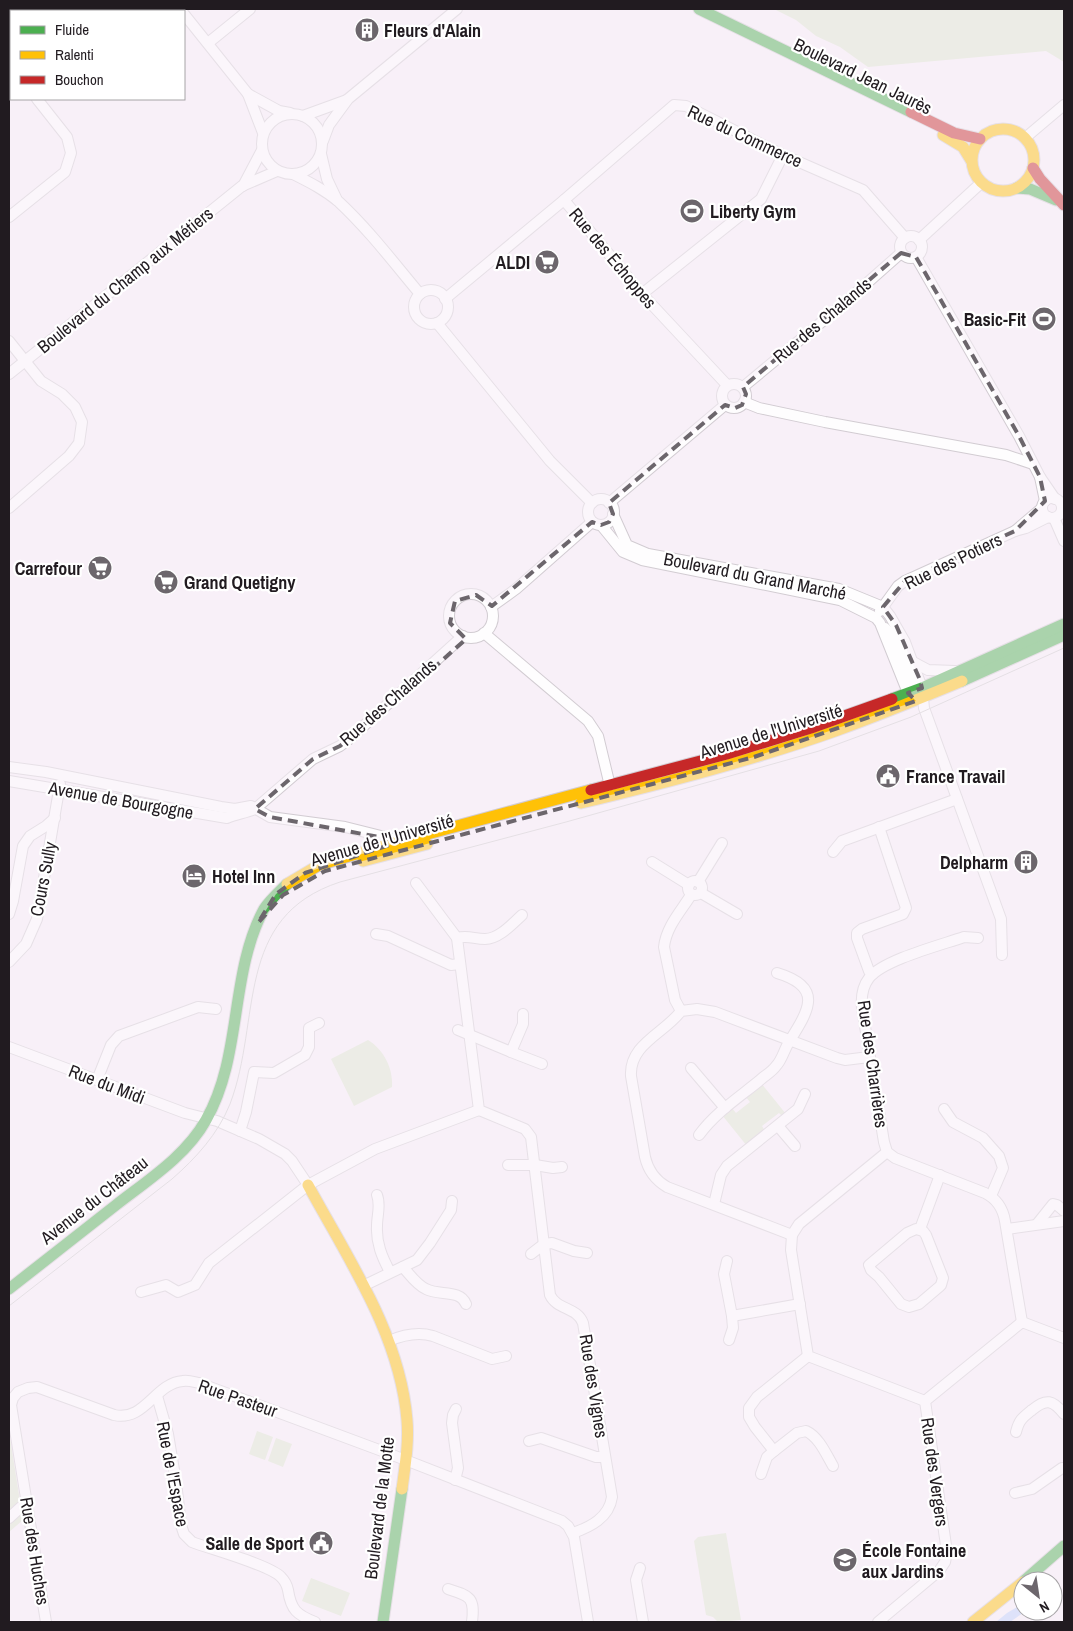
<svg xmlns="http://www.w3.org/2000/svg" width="1073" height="1631" font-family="'Archivo Narrow',sans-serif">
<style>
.green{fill:#dee6d0}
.water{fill:#bfd1fc}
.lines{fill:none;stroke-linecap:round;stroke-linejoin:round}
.street-casing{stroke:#d2ccd2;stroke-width:12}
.fast-casing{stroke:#d2ccd2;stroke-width:13}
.slow-casing{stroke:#d2ccd2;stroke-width:13}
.jam-casing{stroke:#d2ccd2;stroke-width:13}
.street{stroke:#fefdfe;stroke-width:10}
.fast{stroke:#4caf50;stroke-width:11}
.slow{stroke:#ffc107;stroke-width:11}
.jam{stroke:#c62828;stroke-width:11}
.tram{stroke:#cecbcd;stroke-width:1}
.marked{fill:none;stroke:#6c666c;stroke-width:4;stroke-dasharray:10 6;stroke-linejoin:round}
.labels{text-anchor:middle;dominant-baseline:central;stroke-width:4.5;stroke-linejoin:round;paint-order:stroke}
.poi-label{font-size:18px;font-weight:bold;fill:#211b20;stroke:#fff;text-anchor:start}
.street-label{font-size:18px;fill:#211b20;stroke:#fff}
</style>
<rect width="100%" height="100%" fill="#f8f0f8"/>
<g class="green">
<polygon points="774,9 1064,9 1064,62 1046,51 868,67 840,47 816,36 796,20"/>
<path d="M368 1040C384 1050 393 1068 392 1087L354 1106 331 1059Z"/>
<polygon points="761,1083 786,1114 783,1117 779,1113 762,1126 765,1131 747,1146 722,1115 731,1107 736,1113 750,1102 745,1096"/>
<polygon points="257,1431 273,1437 265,1460 249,1454"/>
<polygon points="10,1438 23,1520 9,1532 9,1439"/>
<polygon points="276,1438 292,1444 283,1467 268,1461"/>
<polygon points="726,1533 741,1620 718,1622 713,1617 706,1615 694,1541 698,1537"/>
<polygon points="311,1578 350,1593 341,1616 302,1601"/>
</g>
<polygon class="water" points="1019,1606 1023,1613 1010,1622 996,1622 1007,1613"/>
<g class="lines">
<defs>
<g id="street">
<polyline points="105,11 115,9"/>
<polyline points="184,14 248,94 263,133"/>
<polyline points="208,43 250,9"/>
<polyline points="9,70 11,68"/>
<polyline points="248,94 279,111 290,113"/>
<circle cx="292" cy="144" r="30"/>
<polyline points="303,116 347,100"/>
<polyline points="1025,138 1064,105"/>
<polyline points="323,141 329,125 348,99 457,9"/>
<polyline points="321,154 327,179 337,200"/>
<path d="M293 174C309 182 325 190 339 202 369 230 394 263 420 294"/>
<polyline points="243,186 262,150"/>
<polyline points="564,200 674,105 686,106 783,155 863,190 905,238"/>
<polyline points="9,217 65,172 71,153 67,137 37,99"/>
<circle cx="911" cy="247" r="11"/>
<polyline points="919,240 981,183"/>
<polyline points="916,257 1019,436 1040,477"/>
<circle cx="431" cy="307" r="17"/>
<polyline points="642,294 761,199 783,155"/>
<polyline points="445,299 564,200 642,294 727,385"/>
<polyline points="437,323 550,461 592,503"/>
<polyline points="9,341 41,381 62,394 75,407 82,422 79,443 69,456 9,508"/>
<polyline points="9,374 242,186 277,171"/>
<circle cx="734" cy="396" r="12"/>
<polyline points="743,387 841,306 901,253"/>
<polyline points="744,402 759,408 825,422 1006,455 1033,464"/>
<circle cx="1052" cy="508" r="10"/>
<circle cx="601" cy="512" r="13"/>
<polyline points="1045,501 1040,477 1055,499"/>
<polyline points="609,503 725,405"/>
<polyline points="1042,508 1015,531 1026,528 1048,517"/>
<polyline points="613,514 627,545 648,554 839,589 883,607 890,616 905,642 922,688 924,708 1001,919 1002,955"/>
<polyline points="1054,518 1064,541"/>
<polyline points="601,525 623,552 642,560 840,600 876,618 880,623 908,693 913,698"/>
<circle cx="471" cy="616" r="22"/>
<polyline points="491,607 516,589 592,522"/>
<polyline points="880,611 898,586 905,581 1015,531"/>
<polyline points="885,628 894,637 915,691 919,694"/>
<polyline points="484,633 588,721 598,736 611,790"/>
<polyline points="913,662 928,670 955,671"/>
<polyline points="9,767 46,772 221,807 235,809 251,806 270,817 345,827 401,841"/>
<path d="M9 781 227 818C236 814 246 813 255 809L313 759 340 746 348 740 463 636"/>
<polyline points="833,852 842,841 957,799"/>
<polyline points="652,862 689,885"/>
<circle cx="695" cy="888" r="7"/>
<polyline points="698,882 722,843"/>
<path d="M416 883 457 938 479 1110 525 1129 531 1137 550 1295C557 1310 577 1307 583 1323L612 1497C609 1518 590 1527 573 1533"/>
<polyline points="701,893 737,914"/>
<polyline points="9,914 13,901 23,846 30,836 46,826 55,818"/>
<polyline points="376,934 388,936 451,965 460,964"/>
<path d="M457 938C468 935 474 939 485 939 499 939 512 924 522 915"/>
<path d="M978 938 964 937C941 945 883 960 869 978 862 987 861 997 862 1008L884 1142 887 1152 895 1158 985 1193C997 1199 1003 1209 1005 1221L1022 1322"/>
<polyline points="9,962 26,944 37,919 60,784"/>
<polyline points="873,974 869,971 857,938 857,933 862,929 903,914 906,908 879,827"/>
<path d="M681 1011 675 1000 664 947C666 927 681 911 691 895"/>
<polyline points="458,1030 511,1052 523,1024 523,1014"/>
<polyline points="9,1047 185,1113 217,1121 259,1139 285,1154 292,1161 308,1185"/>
<polyline points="511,1052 542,1064"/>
<polyline points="691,1068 725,1108"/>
<polyline points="97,1080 111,1045 119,1036 198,1007 216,1009"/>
<polyline points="944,1109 953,1122 983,1138 999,1156 1003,1168 991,1196"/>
<polyline points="778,1126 795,1146"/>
<polyline points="240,1131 246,1112 254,1072 274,1073 305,1055 309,1047 309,1028 319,1023"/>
<path d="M699 1135C715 1113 738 1098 759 1081 764 1076 772 1072 776 1066 782 1060 784 1050 789 1042 809 1010 824 987 777 973"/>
<polyline points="887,1152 799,1224 792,1235 791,1250 808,1356 925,1401"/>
<polyline points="508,1165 535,1165 553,1168 562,1167"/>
<path d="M377 1195C381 1205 377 1215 377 1226 376 1243 382 1257 390 1272"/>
<polyline points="714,1204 721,1175 727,1166 798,1109 805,1094"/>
<polyline points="1037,1224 1053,1204 1057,1205 1064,1211"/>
<polygon points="916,1229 923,1231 926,1235 943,1278 941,1285 939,1287 919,1304 909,1307 901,1304 879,1277 871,1270 869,1265 907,1233"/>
<polyline points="920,1229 940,1175"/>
<polyline points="1007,1229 1064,1221"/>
<path d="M792 1235 667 1187C655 1180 648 1170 645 1157L631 1076C629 1044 665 1033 681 1011L697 1009 715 1012 837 1058 845 1060 869 1057"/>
<polyline points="531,1254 544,1244 552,1243 574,1251 587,1253"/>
<polyline points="727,1261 724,1274 732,1316 800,1304"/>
<path d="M403 1267C410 1275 417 1285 426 1289 439 1296 460 1289 466 1304"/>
<polyline points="363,1286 417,1260 430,1243 451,1210 452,1201"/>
<polyline points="141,1292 166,1285 178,1292 195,1285 209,1263 308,1185 375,1149 479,1110"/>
<polyline points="729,1340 733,1328 732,1316"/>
<path d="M389 1341C403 1335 419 1332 433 1336L492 1359 506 1356"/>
<path d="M808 1356 757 1397 749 1408V1417L755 1427 774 1451 797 1433 806 1431C819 1437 826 1454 833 1466"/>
<path d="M157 1396 168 1434 176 1482 181 1525 184 1534 192 1542C210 1549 270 1565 281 1577 285 1581 287 1585 288 1590 291 1610 297 1615 315 1622"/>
<path d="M1016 1432C1019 1420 1022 1418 1032 1410 1046 1398 1053 1400 1064 1414"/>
<polyline points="529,1441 541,1438 596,1457 605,1457"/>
<polyline points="761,1474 767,1457 774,1451"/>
<polyline points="455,1480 458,1468 452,1423 453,1415 456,1409"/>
<polyline points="1015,1493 1032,1489 1062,1468"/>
<polyline points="9,1518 21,1507 28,1506"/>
<polyline points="640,1568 636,1580 643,1622"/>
<path d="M448 1589C470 1596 475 1597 472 1622"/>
<path d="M46 1622 11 1405 13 1398 18 1392 28 1388 37 1387 114 1415C145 1422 155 1383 183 1381 188 1380 194 1382 199 1383L390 1454 562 1521 568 1526 574 1537 588 1622"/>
<polyline points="878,1622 939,1571 945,1562 947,1552 925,1401 1022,1322 1064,1338"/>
</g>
<g id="fast">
<polyline points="699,9 911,112"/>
<polyline points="1017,188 1030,189 1056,200"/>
<polyline points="962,681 1064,635"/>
<polyline points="892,699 922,688 1064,624"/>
<path d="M9 1289C45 1261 80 1233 116 1205 148 1180 186 1156 206 1120 243 1055 229 974 264 909 270 900 279 892 287 884"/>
<polyline points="1024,1581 1064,1546"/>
<polyline points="383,1622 402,1489"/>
</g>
<g id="slow">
<circle cx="1003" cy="160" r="31"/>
<polyline points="943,135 963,147 971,160"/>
<path d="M581 803C668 782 754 760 838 730 880 715 921 698 962 681"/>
<polyline points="363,861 427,844"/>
<polyline points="287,884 319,865 383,846 591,790"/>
<path d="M308 1185C348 1259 400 1334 407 1420 409 1443 405 1466 402 1489"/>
<polyline points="973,1622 1023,1582"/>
</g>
<g id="jam">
<polyline points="911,112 954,133 980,139"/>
<polyline points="1033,168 1040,179 1064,205"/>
<polyline points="591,790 727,754 811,728 892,699"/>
</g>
</defs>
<use href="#street" class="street-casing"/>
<use href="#fast" class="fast-casing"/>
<use href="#slow" class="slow-casing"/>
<use href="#jam" class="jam-casing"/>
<use href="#street" class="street"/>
<use href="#fast" class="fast"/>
<use href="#slow" class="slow"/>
<use href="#jam" class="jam"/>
<path class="tram" d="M9 1306 172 1179C196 1158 218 1134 230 1104 262 1020 233 917 340 882L566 822 819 751 911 717 1064 648"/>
</g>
<path d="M0 0H1073V1631H0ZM901 253 916 257 1019 436 1040 477 1045 501 1015 531 905 581 883 607 896 625 920 680 922 688 908 693 916 701 754 757 325 871 283 895 258 923 276 894 305 873 401 841 270 817 255 809 313 759 340 746 386 705 398 700 466 639 450 623 455 601 476 595 492 606 592 522 601 525 609 522 613 514 609 503 725 405 735 408 742 405 746 394 743 387Z" fill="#f8f0f8" fill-opacity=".55" fill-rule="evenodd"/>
<path class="marked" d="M901 253 916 257 1019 436 1040 477 1045 501 1015 531 905 581 883 607 896 625 920 680 922 688 908 693 916 701 754 757 325 871 283 895 258 923 276 894 305 873 401 841 270 817 255 809 313 759 340 746 386 705 398 700 466 639 450 623 455 601 476 595 492 606 592 522 601 525 609 522 613 514 609 503 725 405 735 408 742 405 746 394 743 387Z"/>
<defs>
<symbol id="building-disc" viewBox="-11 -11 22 22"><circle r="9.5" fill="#6c666c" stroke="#fff"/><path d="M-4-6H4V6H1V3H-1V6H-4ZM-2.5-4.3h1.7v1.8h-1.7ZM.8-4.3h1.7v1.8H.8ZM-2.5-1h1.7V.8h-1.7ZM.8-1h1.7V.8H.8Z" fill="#fff"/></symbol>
<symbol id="stadium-disc" viewBox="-11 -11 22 22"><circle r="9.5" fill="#6c666c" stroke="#fff"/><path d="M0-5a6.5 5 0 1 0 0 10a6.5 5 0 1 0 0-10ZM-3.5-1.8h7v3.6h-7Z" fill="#fff"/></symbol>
<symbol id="supermarket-disc" viewBox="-11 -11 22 22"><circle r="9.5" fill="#6c666c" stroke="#fff"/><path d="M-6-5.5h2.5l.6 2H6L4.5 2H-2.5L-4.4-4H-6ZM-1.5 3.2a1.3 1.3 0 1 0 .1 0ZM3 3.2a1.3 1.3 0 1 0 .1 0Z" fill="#fff"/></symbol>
<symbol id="civic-disc" viewBox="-11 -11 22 22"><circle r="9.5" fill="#6c666c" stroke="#fff"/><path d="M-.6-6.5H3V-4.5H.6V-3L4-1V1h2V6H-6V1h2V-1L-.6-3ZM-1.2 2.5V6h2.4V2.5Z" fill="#fff"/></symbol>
<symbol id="hotel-disc" viewBox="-11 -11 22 22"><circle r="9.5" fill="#6c666c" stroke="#fff"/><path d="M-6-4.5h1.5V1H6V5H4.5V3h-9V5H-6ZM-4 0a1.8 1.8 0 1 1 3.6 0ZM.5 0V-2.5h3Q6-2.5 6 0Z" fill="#fff"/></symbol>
<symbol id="school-disc" viewBox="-11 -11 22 22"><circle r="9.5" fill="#6c666c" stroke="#fff"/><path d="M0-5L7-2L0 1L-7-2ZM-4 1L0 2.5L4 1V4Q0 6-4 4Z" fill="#fff"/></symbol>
</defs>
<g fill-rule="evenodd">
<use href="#building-disc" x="353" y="16" width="28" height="28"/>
<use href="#stadium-disc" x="678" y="197" width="28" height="28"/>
<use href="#supermarket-disc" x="533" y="248" width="28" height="28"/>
<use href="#stadium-disc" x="1030" y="305" width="28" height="28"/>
<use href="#supermarket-disc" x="86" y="554" width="28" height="28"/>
<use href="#supermarket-disc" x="152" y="568" width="28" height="28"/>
<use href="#civic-disc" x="874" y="762" width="28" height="28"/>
<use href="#building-disc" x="1012" y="848" width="28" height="28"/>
<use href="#hotel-disc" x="180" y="862" width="28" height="28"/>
<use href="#civic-disc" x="307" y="1529" width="28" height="28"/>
<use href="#school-disc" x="831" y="1546" width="28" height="28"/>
</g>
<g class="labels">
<g class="poi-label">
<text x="384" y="30">Fleurs d'Alain</text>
<text x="710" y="211">Liberty Gym</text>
<text x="530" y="262" text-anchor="end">ALDI</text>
<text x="1026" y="319" text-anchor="end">Basic-Fit</text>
<text x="82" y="568" text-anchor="end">Carrefour</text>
<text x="184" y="582">Grand Quetigny</text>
<text x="906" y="776">France Travail</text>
<text x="1008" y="862" text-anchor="end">Delpharm</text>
<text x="212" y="876">Hotel Inn</text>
<text x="304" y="1543" text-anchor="end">Salle de Sport</text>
<text x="862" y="1550">École Fontaine<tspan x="862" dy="21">aux Jardins</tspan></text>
</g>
<g class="street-label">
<text transform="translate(863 76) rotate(26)">Boulevard Jean Jaurès</text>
<text transform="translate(745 136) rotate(25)">Rue du Commerce</text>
<text transform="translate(613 258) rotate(50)">Rue des Échoppes</text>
<text transform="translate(125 280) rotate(-39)">Boulevard du Champ aux Métiers</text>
<text transform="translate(822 320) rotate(-40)">Rue des Chalands</text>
<text transform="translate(953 561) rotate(-26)">Rue des Potiers</text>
<text transform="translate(755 576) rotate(11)">Boulevard du Grand Marché</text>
<text transform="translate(388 702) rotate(-41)">Rue des Chalands</text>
<text transform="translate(771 731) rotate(-17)">Avenue de l'Université</text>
<text transform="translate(121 800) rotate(10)">Avenue de Bourgogne</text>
<text transform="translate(382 840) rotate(-16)">Avenue de l'Université</text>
<text transform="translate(43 879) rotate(-79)">Cours Sully</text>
<text transform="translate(873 1064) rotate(82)">Rue des Charrières</text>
<text transform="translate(107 1084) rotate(21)">Rue du Midi</text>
<text transform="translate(94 1200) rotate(-38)">Avenue du Château</text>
<text transform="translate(594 1386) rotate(81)">Rue des Vignes</text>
<text transform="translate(238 1398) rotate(19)">Rue Pasteur</text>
<text transform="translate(935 1472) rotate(82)">Rue des Vergers</text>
<text transform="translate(173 1474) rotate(79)">Rue de l'Espace</text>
<text transform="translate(379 1508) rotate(-83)">Boulevard de la Motte</text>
<text transform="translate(35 1551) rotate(81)">Rue des Huches</text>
</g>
</g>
<rect width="1073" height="1631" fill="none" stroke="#211b20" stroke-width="20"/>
<rect x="10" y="10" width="175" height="90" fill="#ffffff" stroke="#a6a4a6"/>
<rect x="20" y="26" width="25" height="8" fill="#4caf50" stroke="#a6a4a6"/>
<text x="55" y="35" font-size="15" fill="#211b20">Fluide</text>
<rect x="20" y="51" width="25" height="8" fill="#ffc107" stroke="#a6a4a6"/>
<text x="55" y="60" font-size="15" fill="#211b20">Ralenti</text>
<rect x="20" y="76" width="25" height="8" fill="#c62828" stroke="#a6a4a6"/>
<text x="55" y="85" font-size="15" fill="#211b20">Bouchon</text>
<g transform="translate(1038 1596) rotate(150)"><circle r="24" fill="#ffffff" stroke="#a6a4a6"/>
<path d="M0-4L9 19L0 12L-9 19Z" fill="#6c666c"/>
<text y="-8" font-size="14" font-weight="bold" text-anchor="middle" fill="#211b20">N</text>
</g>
</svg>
